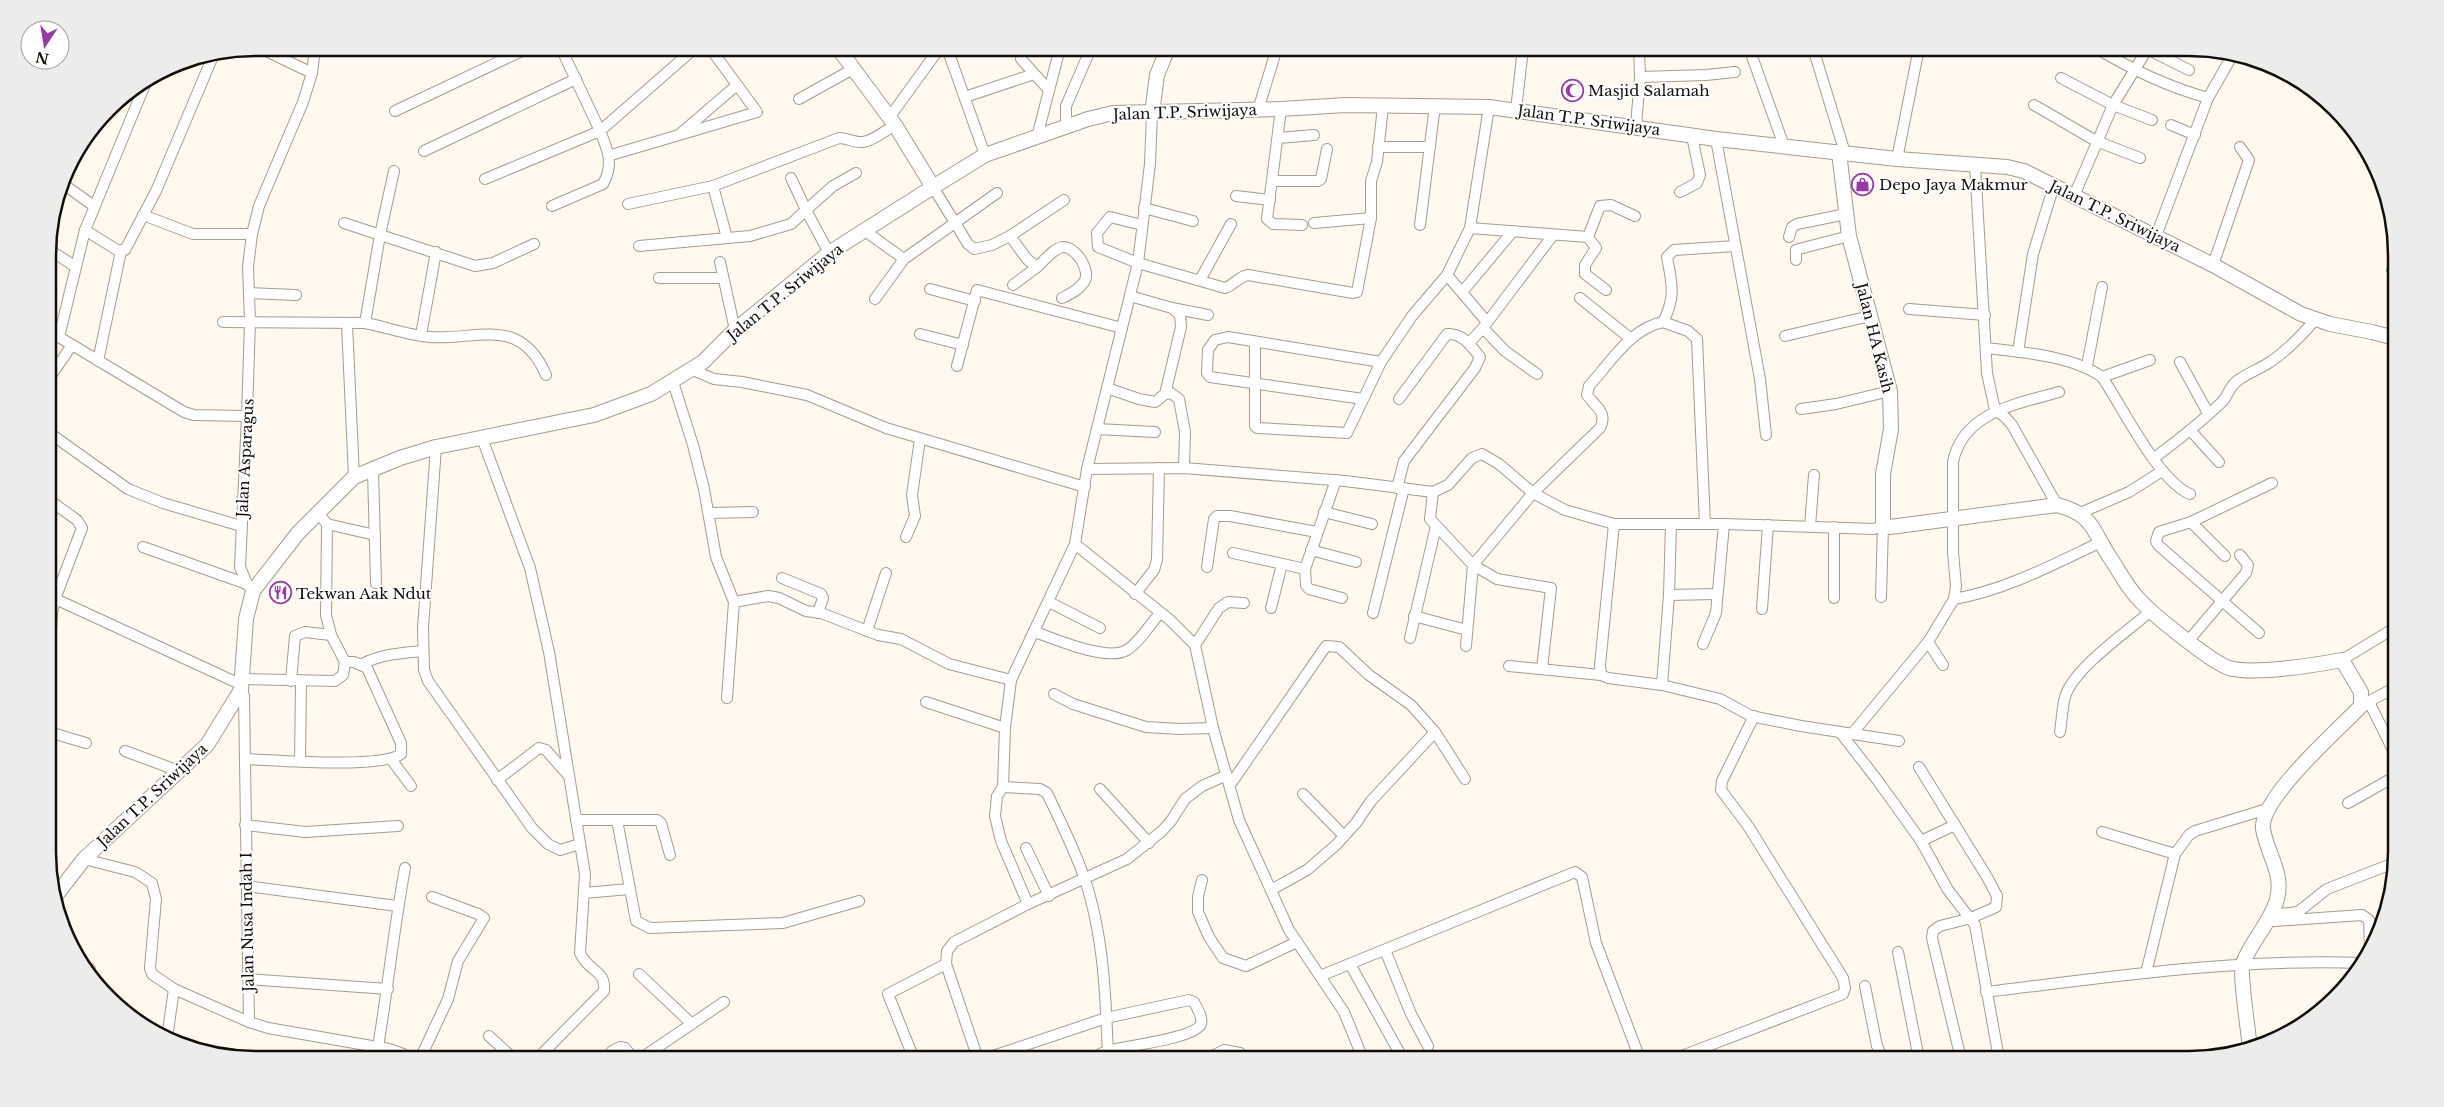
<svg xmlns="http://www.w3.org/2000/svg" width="2444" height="1107" font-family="'Libre Baskerville',serif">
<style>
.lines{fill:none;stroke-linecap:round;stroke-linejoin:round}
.street-casing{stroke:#a49c8e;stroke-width:12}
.secondary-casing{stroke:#a49c8e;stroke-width:16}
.street{stroke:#fff;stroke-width:10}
.secondary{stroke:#fff;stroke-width:14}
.labels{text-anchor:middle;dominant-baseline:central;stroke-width:4;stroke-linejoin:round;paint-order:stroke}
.poi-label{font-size:15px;fill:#120f0a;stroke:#fff;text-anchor:start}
.street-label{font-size:15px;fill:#120f0a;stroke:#fff}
.rim{fill:none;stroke:#120f0a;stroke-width:2.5}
</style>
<rect width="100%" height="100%" fill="#fff9f0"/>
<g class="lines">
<defs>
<g id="street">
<polyline points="260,48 312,73"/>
<polyline points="947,48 985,155"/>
<polyline points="1513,48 1521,53 1522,57 1516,110"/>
<polyline points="1749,48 1784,146"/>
<polyline points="1813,48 1845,153"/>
<path d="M2096 48C2133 70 2166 86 2208 98"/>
<polyline points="2145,48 2189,70"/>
<polyline points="1021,59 1048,89"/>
<polyline points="1640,77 1706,75 1735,72"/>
<polyline points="2061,78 2113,105 2152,120"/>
<polyline points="146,82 85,230 59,337 184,412 194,415 247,416"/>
<polyline points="965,97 1034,74"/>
<polyline points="799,99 853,69"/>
<polyline points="2034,105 2096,141 2140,158"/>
<polyline points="1281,109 1267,219 1273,224 1302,225"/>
<polyline points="1258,110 1277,48"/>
<polyline points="395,111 528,48"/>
<polyline points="889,118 936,53"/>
<polyline points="2171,125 2195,135"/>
<polyline points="1636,126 1640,77 1639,48"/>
<polyline points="1066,127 1066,106 1091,48"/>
<polyline points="681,133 737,85"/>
<polyline points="1037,137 1060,48"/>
<polyline points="1278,138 1314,135"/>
<polyline points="1716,139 1760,379 1766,435"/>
<polyline points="1378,147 1430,147"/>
<polyline points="424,151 576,79"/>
<polyline points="611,155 757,112 710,48"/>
<polyline points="1897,159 1919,48"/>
<polyline points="1975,164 1987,373 1995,410 2005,417 2012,425 2057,505"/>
<polyline points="791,178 806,210 833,186 856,173"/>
<polyline points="485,179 600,131 561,48"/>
<polyline points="1273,181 1318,181 1321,179 1327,149"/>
<polyline points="63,184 94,206"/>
<polyline points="713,186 727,238"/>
<path d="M933 187 968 244 974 249 992 245 1010 236 1027 259 1037 267C1044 261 1053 249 1062 247 1075 245 1092 271 1084 282 1079 290 1070 294 1062 298"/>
<polyline points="1680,192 1697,183 1700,175 1692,136"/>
<polyline points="1236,196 1270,200"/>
<polyline points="2074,196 2113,105 2148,48"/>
<path d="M628 204 713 186 839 138C847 138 855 143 863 142 873 141 886 130 895 125"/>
<path d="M552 206 603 184C614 165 608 150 600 131L695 48"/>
<polyline points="1144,208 1193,221"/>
<polyline points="143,215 193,234 252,234"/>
<polyline points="344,223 475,266 493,263 534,244"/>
<polyline points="1314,223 1371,218"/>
<path d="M1142 225 1110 217 1097 233 1098 247 1138 263 1225 288C1234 285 1238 277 1248 275L1353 293 1357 292 1371 218V181L1377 162 1383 106"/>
<polyline points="1420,225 1435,105"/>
<polyline points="1470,228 1588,237 1596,248 1585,265 1585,274 1606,290"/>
<polyline points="85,230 117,250 125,250 156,191 213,56"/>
<polyline points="865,231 904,259"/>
<polyline points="1010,236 1064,200"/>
<polyline points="2156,236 2208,98 2232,56"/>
<polyline points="1588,237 1600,206 1611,205 1635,216"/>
<polyline points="1789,237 1792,227 1797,224 1846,214"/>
<polyline points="639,246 750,236 791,224 806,210 829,253"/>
<polyline points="48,249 76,267"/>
<polyline points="1796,260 1796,250 1799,249 1849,236"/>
<polyline points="720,262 735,330"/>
<polyline points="2213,265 2249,160 2240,147"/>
<polyline points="2392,270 2395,270"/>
<polyline points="1447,275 1487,322"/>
<polyline points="659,278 723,278"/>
<polyline points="1200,280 1231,224"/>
<polyline points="1013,285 1037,267"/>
<polyline points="930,289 975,301"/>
<polyline points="1463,291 1513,231"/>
<polyline points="249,293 296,295"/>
<polyline points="1580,298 1631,339"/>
<polyline points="875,299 904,259 997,193"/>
<polyline points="1172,308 1208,315"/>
<polyline points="1909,309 1985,315"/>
<polyline points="223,322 365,323 380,235 394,171"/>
<polyline points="1663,322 1688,331 1697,339 1705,524"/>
<path d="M365 323C386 327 408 335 429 337 476 341 520 314 546 375"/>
<polyline points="347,324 354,477"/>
<polyline points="1483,328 1505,351 1537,374"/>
<polyline points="48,330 59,337"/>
<polyline points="920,334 963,345"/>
<polyline points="421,335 436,252"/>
<polyline points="1785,336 1870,316"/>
<polyline points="1255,342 1255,426 1257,428 1347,433 1381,362 1412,316 1447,275 1470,228 1489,107"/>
<polyline points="1469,343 1483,328 1553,235"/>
<path d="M1986 348C2022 352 2073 356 2102 377 2122 406 2158 481 2190 494"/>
<polyline points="2018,352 2033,254 2054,185"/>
<polyline points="98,361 121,251"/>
<polyline points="2180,362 2208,413"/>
<polyline points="957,366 977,290 1122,328"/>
<polyline points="2087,366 2102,287"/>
<polyline points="693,370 714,379 742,382 807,395 886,428 1085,487"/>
<polyline points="2102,377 2150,360"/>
<polyline points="48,380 72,345"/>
<polyline points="673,382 693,445 704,489 716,557 734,602 727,698"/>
<polyline points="1107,388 1139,399 1155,402 1165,394 1181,327 1180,315 1172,308 1130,296"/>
<polyline points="1165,394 1171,393 1179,399 1185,432 1184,468"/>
<polyline points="1363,399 1210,377 1207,373 1208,350 1215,340 1228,337 1381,362"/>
<polyline points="1801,409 1836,404 1890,391"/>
<polyline points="1097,429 1155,432"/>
<polyline points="2191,431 2219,462"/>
<polyline points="48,432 128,489 163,503 241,526"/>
<path d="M482 438 530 568 549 652 585 874 580 953C589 973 606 969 604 991L537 1059"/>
<polyline points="436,447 423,628 424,670 428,681 532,828 548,844 560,850 580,844"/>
<path d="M2154 458C2177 441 2200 423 2222 402 2228 396 2229 387 2237 381 2246 374 2257 370 2267 364 2285 353 2301 336 2315 320"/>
<polyline points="1087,469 1184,468 1345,481 1433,492 1448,485 1472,458 1482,454 1499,464 1533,493 1565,510 1614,524 1724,524 1874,529 1883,525 1881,597"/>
<polyline points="373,470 376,583"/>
<polyline points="1336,480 1305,569 1306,585 1309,589 1342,598"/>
<path d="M1397 488 1404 461 1475 368 1480 357C1471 346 1463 333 1447 334L1399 399"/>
<polyline points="1433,492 1430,519 1473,565 1466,646"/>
<polyline points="49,500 77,520 82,528 55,599 52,613 49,664"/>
<polyline points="1324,512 1372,524"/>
<polyline points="710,513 753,512"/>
<polyline points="2080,513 2129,492 2162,471"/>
<polyline points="2191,522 2225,556"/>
<polyline points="327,524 375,535"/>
<polyline points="1614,524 1600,665 1601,675 1608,678 1662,685 1720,699 1751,716 1801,726 1899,741"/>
<polyline points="1810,526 1814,475"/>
<polyline points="1834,527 1834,598"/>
<polyline points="906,537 915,516 912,495 920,439"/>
<polyline points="1075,544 1170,620 1195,645 1213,728 1239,820 1289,930 1344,1012 1363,1059"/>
<polyline points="143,547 247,584"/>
<polyline points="1311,550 1356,562"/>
<polyline points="1233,553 1305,569"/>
<polyline points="1207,567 1214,519 1217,516 1230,516 1317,532"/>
<polyline points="782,578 821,594 823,598 818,613"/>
<polyline points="253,591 247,584 240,567 247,416 250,321 248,267 252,234 259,206 303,102 312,73 315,48"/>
<polyline points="1135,594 1154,570 1157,560 1159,468"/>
<polyline points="1669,595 1717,594"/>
<polyline points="49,596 242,685"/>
<path d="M1954 599C2006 590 2054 564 2101 542"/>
<polyline points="734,602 768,596 779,598 806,611 821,613 878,635 901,639 949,664 1011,680"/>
<polyline points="1049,602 1100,628"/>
<polyline points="1271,608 1282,564"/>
<polyline points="1762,609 1768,525"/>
<polyline points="1373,613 1404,488"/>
<polyline points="1414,616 1467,630"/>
<polyline points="867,631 886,573"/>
<path d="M1035 632C1055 639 1107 662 1127 650 1140 642 1150 624 1160 613"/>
<polyline points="2259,633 2158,545 2156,541 2159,532 2191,522 2272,483"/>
<polyline points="1410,638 1436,526"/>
<polyline points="2189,640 2246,573 2248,565 2240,555"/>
<polyline points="1703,644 1716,613 1724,524"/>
<polyline points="1195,645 1219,608 1228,602 1244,603"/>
<polyline points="2342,660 2396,627"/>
<path d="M362 664C382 654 401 653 423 651"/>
<path d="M1943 665 1928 642 1954 599 1956 586 1953 552V462C1963 412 2017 404 2059 392"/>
<polyline points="1509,666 1601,675"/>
<path d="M1542 669 1551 588 1497 579 1473 565 1533 493 1600 428C1608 413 1596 407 1587 395L1589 386C1610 363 1631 328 1663 322 1676 297 1672 284 1667 257L1674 250 1735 246"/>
<polyline points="243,679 335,681 343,675 345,662"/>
<polyline points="291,681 295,636 305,632 331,635"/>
<polyline points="1662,685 1669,595 1671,524"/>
<polyline points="241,690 244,696 249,1022"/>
<polyline points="1054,694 1073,704 1146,727 1179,729 1213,728"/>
<polyline points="926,702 1005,728"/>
<polyline points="2369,702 2396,756"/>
<polyline points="2364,704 2396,687"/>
<polyline points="49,732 86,743"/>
<polyline points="1435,732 1465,779"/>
<polyline points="1840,732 1878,781 1921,841 1948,890 1975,925 1999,1059"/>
<path d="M2060 732C2062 720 2062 705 2066 694 2077 666 2128 631 2151 611"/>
<polyline points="1852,734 1928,642"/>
<polyline points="125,751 179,771"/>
<path d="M245 759C274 760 381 769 401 754V743L367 668 354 662H345L331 635 326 615 327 524 318 513"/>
<polyline points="391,759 411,786"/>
<polyline points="300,761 301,682"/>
<polyline points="1919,767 1987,877 1997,896 1996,907 1971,918 1940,926 1933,931 1932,938 1961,1059"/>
<polyline points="497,780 539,748 546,750 568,775"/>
<polyline points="1230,785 1326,646 1339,647 1369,675 1411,705 1435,732 1371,801 1356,823 1336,845 1307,870 1271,890"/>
<path d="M1003 787 1040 789 1047 793C1060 821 1074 848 1084 877 1104 935 1106 999 1108 1059"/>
<polyline points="1100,789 1149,843"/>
<polyline points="1303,794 1344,836"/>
<polyline points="2348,803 2396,776"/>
<polyline points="576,820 657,820 661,823 670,855"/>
<polyline points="617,820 636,921 650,928 783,923 859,901"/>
<polyline points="245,825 305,832 398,826"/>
<polyline points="2102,832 2175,854 2189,835 2195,831 2267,809"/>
<polyline points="1921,841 1955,825"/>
<polyline points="1026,848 1049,896"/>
<polyline points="84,859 135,872 152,883 156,899 150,968 152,974 174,989"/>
<polyline points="1202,880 1198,897 1198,912 1209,937 1223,958 1246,966 1297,942"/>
<polyline points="247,886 397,906"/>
<polyline points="584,893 629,889"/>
<polyline points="1028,904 1001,841 995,816 997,796 1003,787 1005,728 1011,680 1075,544 1087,469 1138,263 1150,164 1152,113"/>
<polyline points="2271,915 2298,912 2327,889 2394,863"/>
<polyline points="2274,921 2362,915 2369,920 2370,950"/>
<polyline points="1385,950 1411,1014 1428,1046"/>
<polyline points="1898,952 1919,1059"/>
<polyline points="1350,964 1403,1059"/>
<polyline points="2146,973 2175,854"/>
<polyline points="639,974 692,1024"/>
<polyline points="1320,976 1575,872 1582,877 1596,943 1640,1059"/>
<polyline points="90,977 90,969"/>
<polyline points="248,979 388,989"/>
<polyline points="1865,986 1877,1046 1883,1059"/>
<path d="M1986 992C2110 977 2237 958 2363 963"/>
<polyline points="489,1036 514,1059"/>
<polyline points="167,1038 174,989 249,1022 268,1028 389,1049 403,1054 409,1059"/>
<path d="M378 1047C388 987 394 927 405 868"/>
<polyline points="420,1059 448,999 458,961 484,918 478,914 432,897"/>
<polyline points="606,1059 612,1051 620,1047 625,1048 634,1059"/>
<polyline points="640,1059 724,1002"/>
<polyline points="914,1059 888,994 946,964"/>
<polyline points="978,1059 946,964 947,951 954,942 1028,904 1127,859 1162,831 1171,821 1185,799 1202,786 1227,775"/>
<path d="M984 1059 1106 1018 1189 1000 1194 1002C1197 1008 1203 1017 1201 1024 1195 1039 1123 1046 1107 1051 1101 1053 1095 1057 1089 1059"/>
<polyline points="1207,1059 1224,1050 1240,1053 1246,1059"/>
<polyline points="1674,1059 1843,994 1845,988 1843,978 1748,826 1721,790 1722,781 1754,716"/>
<polyline points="2199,1059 2250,1047 2279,1037"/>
</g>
<g id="secondary">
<polyline points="838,48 895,125 933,187"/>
<polyline points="1152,113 1157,75 1168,48"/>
<path d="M1839 152 1849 236 1890 391 1891 429 1883 474V525L1890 527 2057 505C2095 515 2092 531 2111 559 2119 571 2126 585 2136 596 2149 612 2211 662 2229 668 2254 675 2315 665 2342 660L2361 692V706C2339 729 2259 799 2263 829 2267 854 2284 873 2277 899 2271 922 2252 940 2243 963 2239 972 2249 1035 2250 1049"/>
<polyline points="54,898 84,859 207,745 241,690 246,619 253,591 298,533 354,477 400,458 436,447 594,415 651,394 703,362 735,330 829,253 933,187 985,155 1088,119 1113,113 1281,109 1346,105 1489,107 1716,139 1897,159 2007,167 2024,171 2213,265 2301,314 2330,324 2372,332 2395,338"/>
</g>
</defs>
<use href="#street" class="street-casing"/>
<use href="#secondary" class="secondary-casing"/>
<use href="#street" class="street"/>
<use href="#secondary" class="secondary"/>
</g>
<defs>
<symbol id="mosque-ring" viewBox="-11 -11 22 22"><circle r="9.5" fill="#fff" stroke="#963ba6" stroke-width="1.5"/><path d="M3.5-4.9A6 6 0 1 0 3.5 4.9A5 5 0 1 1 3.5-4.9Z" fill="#963ba6"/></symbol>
<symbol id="shop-ring" viewBox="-11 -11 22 22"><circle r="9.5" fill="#fff" stroke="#963ba6" stroke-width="1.5"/><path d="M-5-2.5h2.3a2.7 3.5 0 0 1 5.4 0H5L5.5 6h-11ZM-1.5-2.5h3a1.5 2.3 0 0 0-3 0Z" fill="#963ba6"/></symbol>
<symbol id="restaurant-ring" viewBox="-11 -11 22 22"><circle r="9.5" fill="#fff" stroke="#963ba6" stroke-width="1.5"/><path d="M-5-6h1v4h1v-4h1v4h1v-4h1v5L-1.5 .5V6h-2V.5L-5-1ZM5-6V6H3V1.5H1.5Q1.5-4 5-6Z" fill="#963ba6"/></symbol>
</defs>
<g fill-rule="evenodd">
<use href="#mosque-ring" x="1560" y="78" width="25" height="25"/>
<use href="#shop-ring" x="1850" y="172" width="25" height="25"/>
<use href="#restaurant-ring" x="268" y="580" width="25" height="25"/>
</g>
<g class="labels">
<g class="poi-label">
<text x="1588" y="90">Masjid Salamah</text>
<text x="1879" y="184">Depo Jaya Makmur</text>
<text x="296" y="593">Tekwan Aak Ndut</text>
</g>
<g class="street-label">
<text transform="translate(1185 112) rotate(-2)">Jalan T.P. Sriwijaya</text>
<text transform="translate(1589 120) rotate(8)">Jalan T.P. Sriwijaya</text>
<text transform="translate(2115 216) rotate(26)">Jalan T.P. Sriwijaya</text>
<text transform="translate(785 292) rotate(-39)">Jalan T.P. Sriwijaya</text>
<text transform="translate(1875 338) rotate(76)">Jalan HA Kasih</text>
<text transform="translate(245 458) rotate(-87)">Jalan Asparagus</text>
<text transform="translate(152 795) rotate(-43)">Jalan T.P. Sriwijaya</text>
<text transform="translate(247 922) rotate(-91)">Jalan Nusa Indah I</text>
</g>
</g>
<path d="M0 0H2444V1107H0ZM255 56H2189A199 199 0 0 1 2388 255V852A199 199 0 0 1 2189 1051H255A199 199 0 0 1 56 852V255A199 199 0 0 1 255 56Z" fill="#ececeb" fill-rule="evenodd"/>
<path class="rim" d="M255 56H2189A199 199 0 0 1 2388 255V852A199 199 0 0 1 2189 1051H255A199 199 0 0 1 56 852V255A199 199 0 0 1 255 56Z"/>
<g transform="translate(45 45) rotate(192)"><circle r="24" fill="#ffffff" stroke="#a09f9d"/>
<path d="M0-4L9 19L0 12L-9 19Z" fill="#963ba6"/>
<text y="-8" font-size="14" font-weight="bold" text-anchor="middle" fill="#120f0a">N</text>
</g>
</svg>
